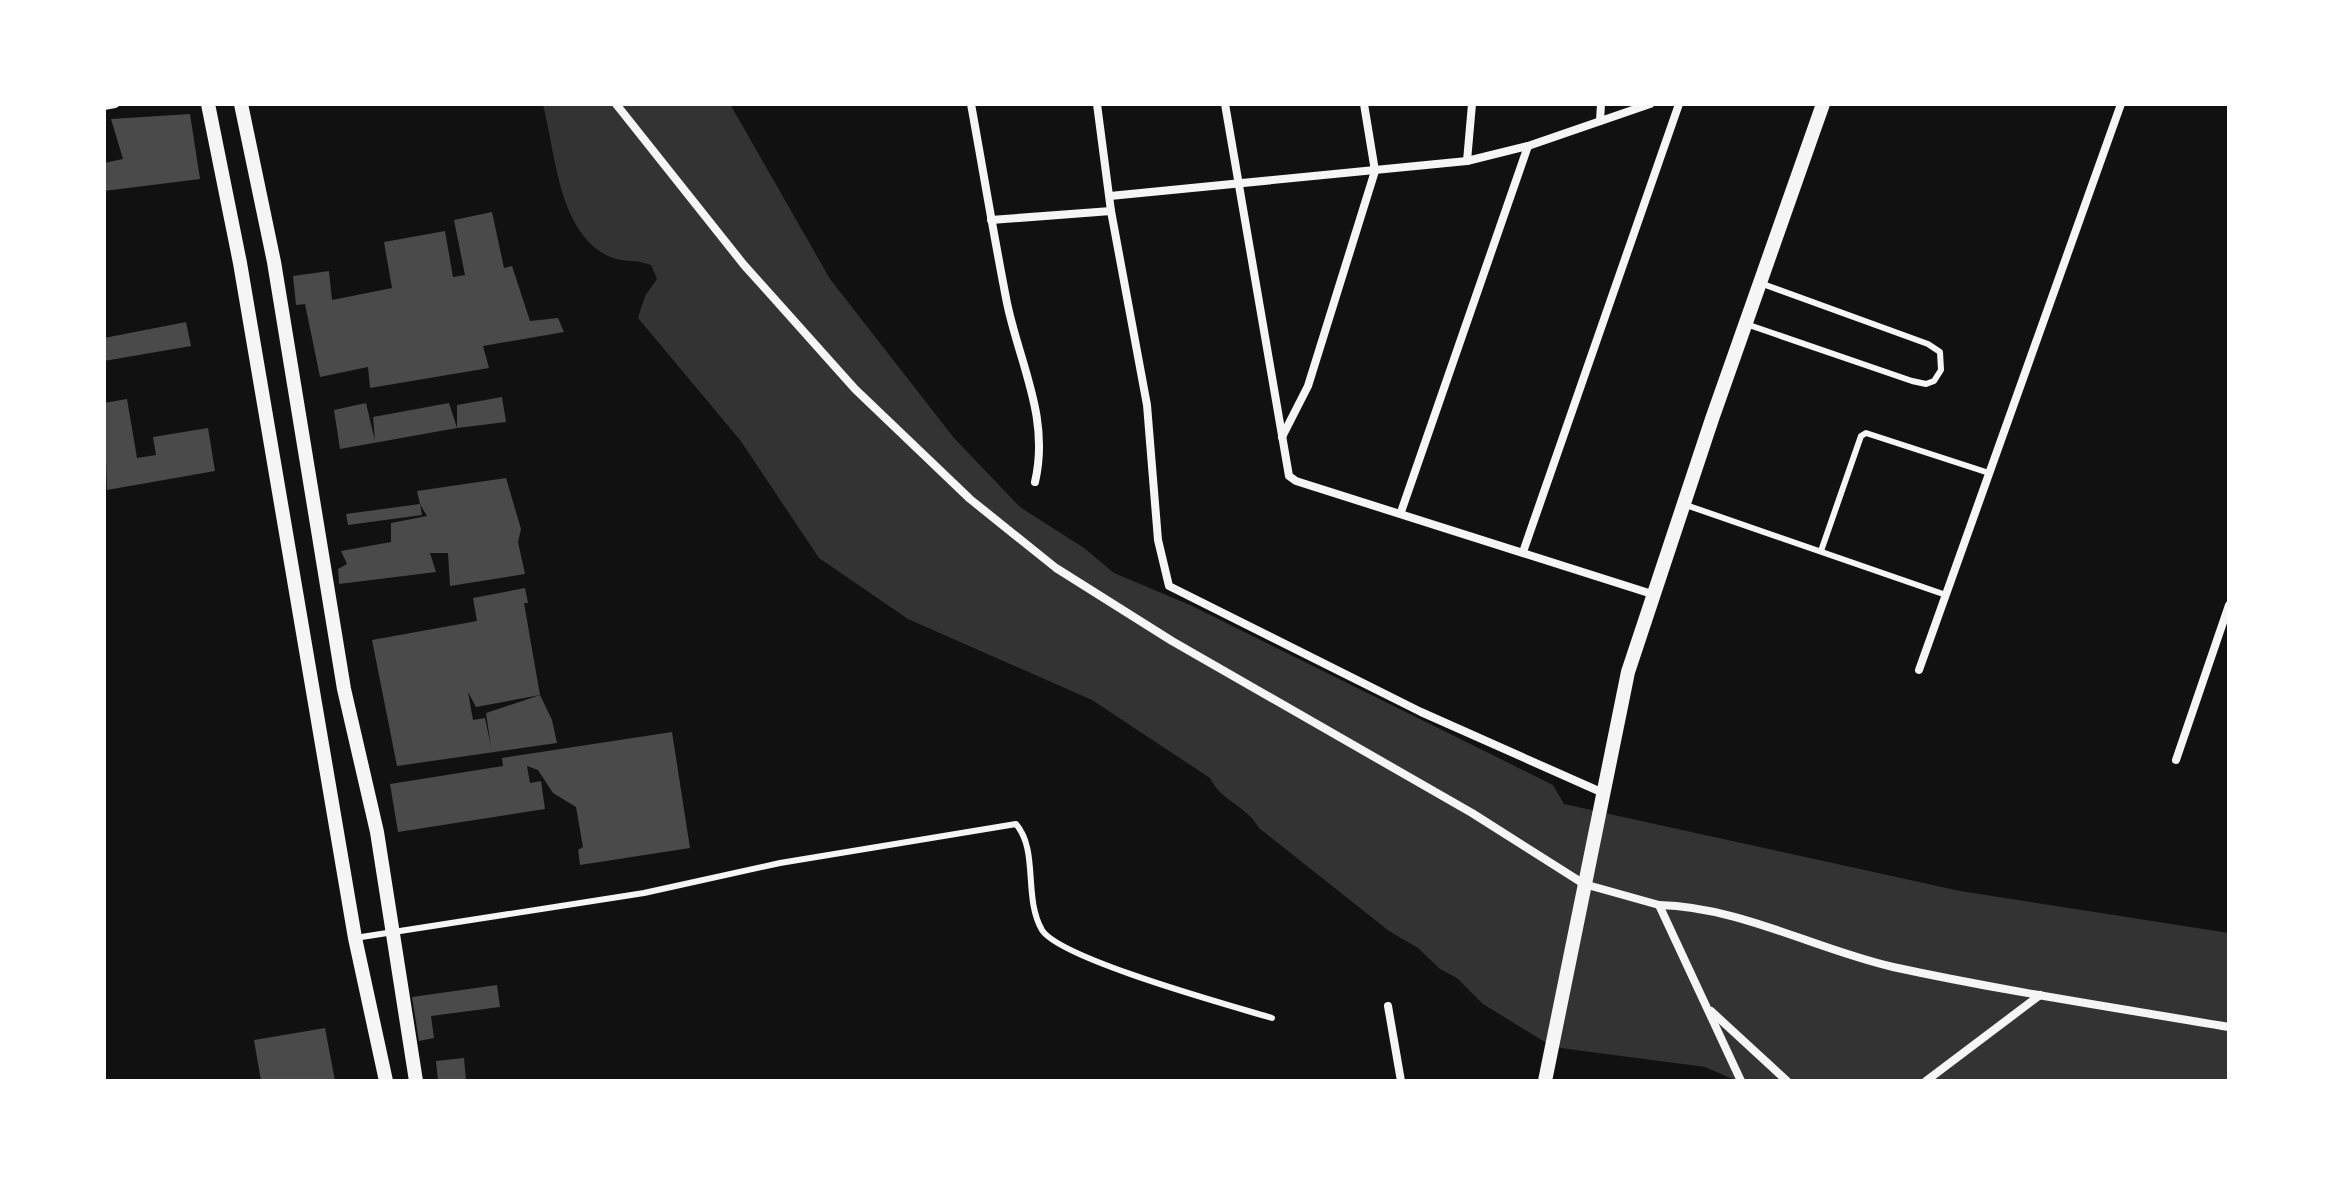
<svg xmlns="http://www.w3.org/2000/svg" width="2333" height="1185" font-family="Merriweather,serif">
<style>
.water{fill:#333}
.building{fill:#4a4a4a}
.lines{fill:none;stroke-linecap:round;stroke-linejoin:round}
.service{stroke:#f5f5f5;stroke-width:6}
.minor{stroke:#f5f5f5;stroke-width:8}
.tertiary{stroke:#f5f5f5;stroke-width:14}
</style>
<rect width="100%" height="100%" fill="#111"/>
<path class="water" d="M730 104 830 279 954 438 1020 507 1084 548 1114 573 1190 605 1553 785 1564 804 1960 891 2229 933V1081H1737L1705 1067 1553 1047 1483 1004 1457 978 1440 969 1418 948 1389 931 1259 828C1247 806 1221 801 1210 778L1092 700 908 619 819 558 740 440 638 318 645 296 657 279 651 265C637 259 622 263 608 256 558 231 556 154 543 105Z"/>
<g class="building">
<polygon points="190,114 200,179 104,191 104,163 123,159 111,119"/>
<polygon points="492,212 504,268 512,266 530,321 558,318 564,332 483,346 489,368 370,388 368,367 320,377 305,304 296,305 293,276 329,271 332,300 392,288 384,242 445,231 453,277 465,275 454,220"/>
<polygon points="186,322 191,346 104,361 104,338"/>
<polygon points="502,397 506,422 457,428 457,405"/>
<polygon points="127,399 137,458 156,455 153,437 208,428 215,471 107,490 104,403"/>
<polygon points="366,403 375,441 373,417 449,403 457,428 340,449 334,410"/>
<polygon points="506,478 521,529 518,542 525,574 450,586 448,553 430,553 436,572 339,584 338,569 347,564 341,551 391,542 391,523 427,516 420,504 422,515 348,525 346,514 420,504 417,491"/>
<polygon points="525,588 528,603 524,603 540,695 476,707 468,692 473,720 485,718 491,747 486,713 540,695 552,720 557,743 397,766 372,640 477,621 473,598"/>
<polygon points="672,732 690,848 580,865 578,850 583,847 576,807 553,793 538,770 527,766 530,783 541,781 545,809 398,832 390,784 503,766 502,758"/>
<polygon points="497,985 500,1007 431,1016 434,1038 419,1041 412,997"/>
<polygon points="325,1028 335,1081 261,1081 254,1040"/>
<polygon points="464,1058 466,1081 438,1081 436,1061"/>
</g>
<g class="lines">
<g class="service">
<polyline points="1746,324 1912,381 1926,384 1934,381 1941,370 1940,352 1928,344 1760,283"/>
<polyline points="1683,504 1946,595"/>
<polyline points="1821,551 1861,436 1866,433 1989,473"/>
<path d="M355 938 644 893 780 863 1016 824C1039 851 1023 897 1042 930 1060 959 1232 1006 1272 1018"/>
</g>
<g class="minor">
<polyline points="616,104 744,265 855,389 970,499 1056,568 1172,641 1472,813 1584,884 1659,905 1741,1081"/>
<path d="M971 104C983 170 994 237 1007 303 1020 365 1050 418 1035 482"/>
<polyline points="1097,104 1111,211 1147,405 1158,540 1169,586 1421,712 1601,792"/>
<polyline points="1225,104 1289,476 1296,481 1652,594"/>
<polyline points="104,106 115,104"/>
<polyline points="1600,121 1601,104"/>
<polyline points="1467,161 1472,104"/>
<polyline points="1110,196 1467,161 1528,146 1650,104"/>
<polyline points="991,220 1111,211"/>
<polyline points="1282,437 1308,386 1375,171 1364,104"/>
<polyline points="1401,512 1528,146"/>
<polyline points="1523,552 1679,104"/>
<polyline points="1919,670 2121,104"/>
<polyline points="2176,760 2229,605"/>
<path d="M1659 905C1741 907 1814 949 1893 967 2004 991 2117 1008 2229 1027"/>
<polyline points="1388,1006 1401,1081"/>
<polyline points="1711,1011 1787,1081"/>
<polyline points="1926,1081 2040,995"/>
</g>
<g class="tertiary">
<polyline points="208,104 240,263 355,938 386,1081"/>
<polyline points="241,104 274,262 344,689 377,832 416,1081"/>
<polyline points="1545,1081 1628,672 1712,419 1823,104"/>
</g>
</g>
<rect width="2333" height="1185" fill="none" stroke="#ffffff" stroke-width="212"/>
</svg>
